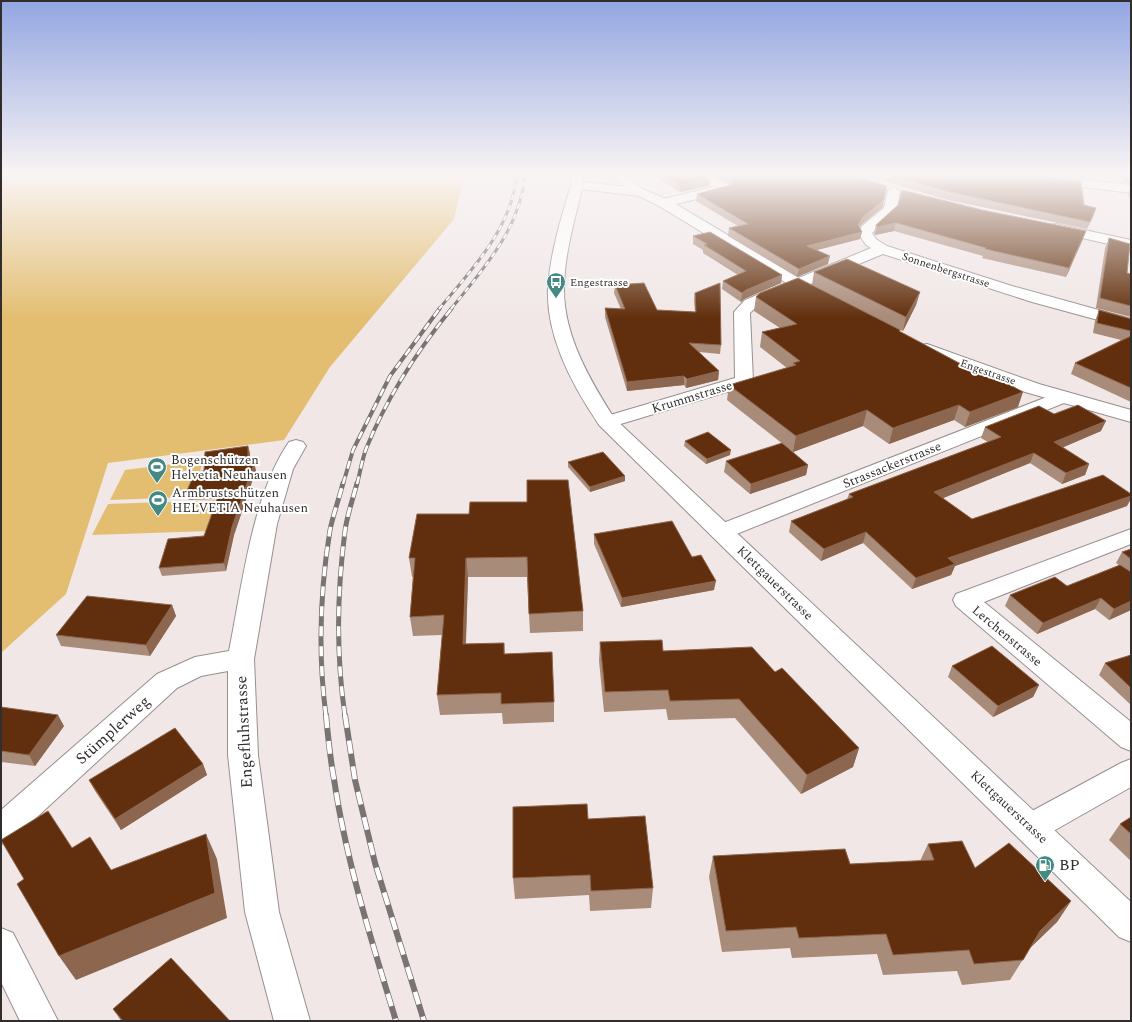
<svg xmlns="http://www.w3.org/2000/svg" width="1132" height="1022" font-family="Spectral,serif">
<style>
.green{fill:#e3be71}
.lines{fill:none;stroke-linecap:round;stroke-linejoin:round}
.street-casing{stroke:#988f8f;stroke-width:2}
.secondary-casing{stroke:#988f8f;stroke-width:2}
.primary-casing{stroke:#988f8f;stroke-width:2}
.street{fill:#fff;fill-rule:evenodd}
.secondary{fill:#fff;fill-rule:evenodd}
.primary{fill:#fff;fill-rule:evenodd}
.rail-far3-casing{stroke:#7a7373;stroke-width:3}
.rail-far2-casing{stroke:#7a7373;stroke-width:4}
.rail-far1-casing{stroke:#7a7373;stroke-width:5}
.rail-casing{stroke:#7a7373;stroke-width:6}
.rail-far3{stroke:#fff;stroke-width:2;stroke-dasharray:5.5;stroke-linecap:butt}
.rail-far2{stroke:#fff;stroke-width:2.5;stroke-dasharray:8;stroke-linecap:butt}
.rail-far1{stroke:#fff;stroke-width:3.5;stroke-dasharray:10;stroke-linecap:butt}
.rail{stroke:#fff;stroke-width:4.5;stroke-dasharray:13;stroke-linecap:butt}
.wall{fill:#a98b7a}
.shaded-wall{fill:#8c664e}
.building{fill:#612f0d;stroke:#8c664e}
.labels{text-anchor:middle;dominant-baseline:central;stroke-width:4;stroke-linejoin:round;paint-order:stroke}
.far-street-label{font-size:11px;fill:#312d2d;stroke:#fff}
.far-poi-label{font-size:11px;fill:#312d2d;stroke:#fff;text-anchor:start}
.street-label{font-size:13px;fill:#312d2d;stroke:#fff}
.poi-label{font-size:13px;fill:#312d2d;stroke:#fff;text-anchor:start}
.near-street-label{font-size:16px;fill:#312d2d;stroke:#fff}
.near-poi-label{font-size:16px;fill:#312d2d;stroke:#fff;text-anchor:start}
</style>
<rect width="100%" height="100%" fill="#f1e7e7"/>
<g class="green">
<polygon points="1,175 462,175 463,180 454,219 330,367 284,440 108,463 66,594 1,653"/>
<polygon points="204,460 190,497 110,500 125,470"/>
<polygon points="222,500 210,531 92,535 108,504"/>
</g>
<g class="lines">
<defs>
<g id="street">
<polygon points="610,175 624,175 648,193 642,197 638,196"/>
<polygon points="693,175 708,175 729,185 731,188 729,191 664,207 659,206 657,203 659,200 713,187"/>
<polygon points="1011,175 1045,175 1131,185 1131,193 1017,179"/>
<polygon points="894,187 900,191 897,209 872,233 876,239 887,246 1012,286 1131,319 1131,329 1032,302 883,254 757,306 750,313 753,381 750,385 614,426 607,428 600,426 597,422 600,418 735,378 734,312 745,300 871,248 866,245 858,233 862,226 884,208 888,191"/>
<polygon points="1056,224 1131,240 1131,249 1051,231 1049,228 1051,225"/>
<polygon points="1062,391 1069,393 1071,397 1069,401 729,537 721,539 713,537 710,532 713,527"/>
<path d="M296 440 303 442 306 446 293 469 277 524 254 659 258 755 279 912 310 1021H274L245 912 228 755V671L201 676 177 688 12 840 1 844V810L157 674 195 657 229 651C242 587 252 495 289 442Z"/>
<polygon points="1131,529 1131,544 984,602 1131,722 1131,751 1121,747 956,606 953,600 956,594"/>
<polygon points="1131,759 1131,787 1041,838 1030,842 1019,838 1014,828 1019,818 1121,763"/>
<polygon points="1,928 13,933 58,1021 20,1021 1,982"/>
</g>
<g id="secondary">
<polygon points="577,181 642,189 669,200 823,292 825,295 823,298 811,298 659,206 639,196 573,188 571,185"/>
<polygon points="927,344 1039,384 1131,410 1131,422 1025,392 921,353 918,349 921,345"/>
</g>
<path id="primary" d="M571 175H583V185C575 219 564 254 564 290 564 336 590 380 614 418L1131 902V942L1119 937 600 426C573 387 546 337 548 289 550 253 561 219 571 185Z"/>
</defs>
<use href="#street" class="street-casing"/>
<use href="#secondary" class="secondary-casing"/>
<use href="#primary" class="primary-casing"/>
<use href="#street" class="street"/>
<use href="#secondary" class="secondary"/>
<use href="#primary" class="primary"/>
<defs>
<g id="rail-far3">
<path d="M439 309C473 268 511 229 517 175"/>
<path d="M451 309C484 268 520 229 525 175"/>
</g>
<g id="rail-far2">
<polyline points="343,484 353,450 390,376 440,308"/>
<path d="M357 484C360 473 362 460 366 449 387 397 417 351 452 308"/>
</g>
<g id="rail-far1">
<path d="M326 716C318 655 320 591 330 530 333 515 339 499 343 483"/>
<path d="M345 716C336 655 337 592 345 531 347 515 353 499 357 483"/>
</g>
<g id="rail">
<path d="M326 715C328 737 330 758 334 779 346 861 372 942 396 1021"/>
<polyline points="345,715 355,780 375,863 424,1021"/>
</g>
</defs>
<use href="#rail-far3" class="rail-far3-casing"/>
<use href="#rail-far2" class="rail-far2-casing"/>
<use href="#rail-far1" class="rail-far1-casing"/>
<use href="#rail" class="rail-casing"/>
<use href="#rail-far3" class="rail-far3"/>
<use href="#rail-far2" class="rail-far2"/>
<use href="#rail-far1" class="rail-far1"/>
<use href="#rail" class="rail"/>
</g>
<g class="wall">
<polygon points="649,175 702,175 709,186 680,192 652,175"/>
<polygon points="711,175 852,175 883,207 861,225 860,227 862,232 860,239 817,250 828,264 797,277 728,236 729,228 738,226 696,201 697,194 730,185 730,184"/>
<polygon points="864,175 1029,175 1084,205 1096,208 1087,229 948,200"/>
<polygon points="1056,175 1078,175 1077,177"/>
<polygon points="1121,175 1131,175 1131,185 1124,183"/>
<polygon points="1131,186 1131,203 1128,194"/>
<polygon points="898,205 1083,239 1066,277 982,258 983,256 894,231 875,235 874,233 876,225"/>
<polygon points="693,236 782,275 781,283 744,299 741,302 722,289 723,281 738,275 703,253 703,250 693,244"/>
<polygon points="1109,238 1127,273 1131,274 1131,317 1096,308 1105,248"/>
<polygon points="814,272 920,292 916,305 903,331 900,330 899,331 1018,407 965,427 954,420 889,444 863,426 793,452 727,400 729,385 787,368 760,347 762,332 780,328 754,311 756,297 812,285"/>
<polygon points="615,285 657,310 695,312 694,301 695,293 721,345 720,354 699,352 719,371 718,380 686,388 684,385 627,391 605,317 605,308 621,309 614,293"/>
<polygon points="1099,310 1131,319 1131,402 1071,374 1075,363 1121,340 1093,333 1095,321"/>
<polygon points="1054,414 1101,431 1063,447 1089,464 1085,475 1062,484 1030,463 943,498 972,519 1127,506 955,566 951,575 912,589 863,543 821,561 789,532 791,521 847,499 849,494 988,442 981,438 985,427"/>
<polygon points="685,441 730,455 706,464 684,446"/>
<polygon points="250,453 250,463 256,470 234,535 226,571 162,576 159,568 204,536 218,499 189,500 186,493 204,471"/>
<polygon points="726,461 808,465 806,475 750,494 724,472"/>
<polygon points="568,462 625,481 590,492 568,467"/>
<polygon points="527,502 583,611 583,631 530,633 527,577 468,577 466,644 504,643 505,654 554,702 554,722 503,724 502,713 440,715 437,695 442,635 413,636 410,617 413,577 412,577 409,558 469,514"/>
<polygon points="594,534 692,557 714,590 621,607 594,544"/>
<polygon points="1131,549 1131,610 1109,620 1095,609 1037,634 1005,606 1010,595 1067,586 1119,565 1116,563 1122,552"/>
<polygon points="172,605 176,616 150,656 61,646 56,635"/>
<polygon points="600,642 663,651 775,672 859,748 853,767 801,794 735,718 668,720 666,709 604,712 599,661"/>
<polygon points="1131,655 1131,705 1099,675 1105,663"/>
<polygon points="952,666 1039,685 1033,697 993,717 948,677"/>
<polygon points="1,707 64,726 35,766 1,762"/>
<polygon points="203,764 207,775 121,830 95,791 89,780"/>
<polygon points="1131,817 1131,861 1109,840 1120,824"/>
<polygon points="588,819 653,888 651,908 590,911 589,895 515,899 513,878"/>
<polygon points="928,844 975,868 1071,901 1057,922 1030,948 1010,980 962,985 957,971 883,975 877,954 792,958 790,948 722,952 709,877 713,856 850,864 920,861"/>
<polygon points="113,1009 230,1021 121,1021"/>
</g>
<g class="shaded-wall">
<polygon points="710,179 709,186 680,192 681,185"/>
<polygon points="884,200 883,207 861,225 857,232 858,225 863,217"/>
<polygon points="1096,208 1094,215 1087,229"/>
<polygon points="896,223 894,231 875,235 877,227"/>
<polygon points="1086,231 1083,239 1066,277 1069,268"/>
<polygon points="862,232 860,239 805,253 807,246"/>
<polygon points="830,256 828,264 797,277 799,269"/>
<polygon points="782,275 781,283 744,299 741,302 742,293 746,290"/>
<polygon points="920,292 916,305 903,331 906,317"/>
<polygon points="719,371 718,380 686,388 687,379"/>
<polygon points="684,376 684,385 627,391 627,382"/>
<polygon points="1023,392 1018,407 965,427 970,412"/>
<polygon points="959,405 954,420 889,444 893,428"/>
<polygon points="867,410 863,426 793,452 796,436"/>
<polygon points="1106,421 1101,431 1050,453 1054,442"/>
<polygon points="248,446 250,453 250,471 248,463"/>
<polygon points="731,450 730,455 706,464 707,459"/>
<polygon points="1034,453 1030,463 931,503 934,492"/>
<polygon points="254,463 256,470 234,535 226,571 224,563 232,527"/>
<polygon points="1089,464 1085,475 1062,484 1066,473"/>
<polygon points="808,465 806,475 750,494 751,484"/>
<polygon points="625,476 625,481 590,492 590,487"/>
<polygon points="1131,496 1131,499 1127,506 955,566 951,575 912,589 916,578 948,558"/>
<polygon points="866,532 863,543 821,561 824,549"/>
<polygon points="466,558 468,577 465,664 463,644"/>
<polygon points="716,581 714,590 621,607 622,598"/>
<polygon points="1101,598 1095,609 1037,634 1043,623"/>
<polygon points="1131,601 1131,610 1109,620 1114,609"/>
<polygon points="172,605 176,616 150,656 146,645"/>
<polygon points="1039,685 1033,697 993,717 998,706"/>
<polygon points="58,715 64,726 35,766 29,755"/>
<polygon points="859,748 853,767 801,794 807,775"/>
<polygon points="203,764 207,775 121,830 115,819"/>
<polygon points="206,834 217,859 227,918 76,980 59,956"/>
<polygon points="1071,901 1057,922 1027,951 1040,931"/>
</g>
<g class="building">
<polygon points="663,175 702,175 710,179 681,185"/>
<polygon points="726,175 852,175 887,186 884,200 863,217 858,225 862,232 807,246 830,256 799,269 729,228 748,224 697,194 730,185 733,182 730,177"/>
<polygon points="889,175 1029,175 1081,181 1084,205 1096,208 1090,222 950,192"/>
<polygon points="902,190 982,210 1086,231 1069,268 985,249 986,248 896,223 877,227 876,225 898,205"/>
<polygon points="710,232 782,275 746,290 742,293 723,281 746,271 704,245 707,244 693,236"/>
<polygon points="1109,238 1130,244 1127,273 1131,274 1131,306 1100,298"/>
<polygon points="847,259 920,292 906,317 814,272"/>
<polygon points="798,278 900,330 899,331 974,371 981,369 1023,392 970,412 959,405 893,428 867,410 796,436 729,385 796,365 793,363 800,361 762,332 797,324 756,297 760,293"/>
<polygon points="644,283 657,310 696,312 695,293 720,283 721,345 689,343 719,371 687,379 684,376 627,382 605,308 625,309 615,285"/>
<polygon points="1099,310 1131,319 1131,331 1097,323"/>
<polygon points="1131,336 1131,388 1075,363"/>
<polygon points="1078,405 1106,421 1054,442 1089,464 1066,473 1034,453 934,492 972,519 1103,475 1131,494 1131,496 948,558 955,564 916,578 866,532 824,549 791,521 853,497 849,494 1001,437 985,427 1039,406 1054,414"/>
<polygon points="708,432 731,450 707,459 685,441"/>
<polygon points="782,443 808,465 751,484 726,461"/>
<polygon points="248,446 248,463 254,463 232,527 224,563 159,568 168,539 204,536 220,491 186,493 195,472 204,471 205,452"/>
<polygon points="603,452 625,476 590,487 568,462"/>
<polygon points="527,480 568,480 583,611 529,614 527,557 466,558 463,644 504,643 504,654 552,652 554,702 501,704 501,693 437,695 444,615 410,617 415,558 409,558 417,514 469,514 470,502 527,502"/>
<polygon points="672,521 692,557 701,555 716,581 622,598 594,534"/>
<polygon points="1131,549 1131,559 1122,552"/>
<polygon points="1120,565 1131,572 1131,601 1114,609 1101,598 1043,623 1010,595 1055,577 1067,586"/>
<polygon points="87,596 172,605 146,645 56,635"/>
<polygon points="662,640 663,651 752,647 775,672 782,668 859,748 807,775 739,699 670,701 668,690 605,692 600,642"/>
<polygon points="992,646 1039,685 998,706 952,666"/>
<polygon points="1131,655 1131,688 1105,663"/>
<polygon points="1,707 58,715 29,755 1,751"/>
<polygon points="175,728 203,764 115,819 89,780"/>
<polygon points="587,804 588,819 645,816 653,888 591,891 590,875 513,878 513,807"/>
<polygon points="48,811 72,848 90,837 111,870 206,834 215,893 59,956 17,884 24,879 1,840"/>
<polygon points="1131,817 1131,834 1120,824"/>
<polygon points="962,841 975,868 1009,843 1071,901 1040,931 1023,960 974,964 969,950 893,955 886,934 799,938 796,927 726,931 713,856 845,849 850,864 934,860 928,844"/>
<polygon points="171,958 230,1021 123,1021 113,1009"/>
</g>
<linearGradient id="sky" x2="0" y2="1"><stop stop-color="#93a6e2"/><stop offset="0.55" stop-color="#f9f4f4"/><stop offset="1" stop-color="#f9f4f4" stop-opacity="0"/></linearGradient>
<rect width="1132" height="318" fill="url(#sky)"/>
<defs>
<symbol id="bus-pin" viewBox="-11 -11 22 30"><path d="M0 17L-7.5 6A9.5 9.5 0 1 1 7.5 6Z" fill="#448a84" stroke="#fff"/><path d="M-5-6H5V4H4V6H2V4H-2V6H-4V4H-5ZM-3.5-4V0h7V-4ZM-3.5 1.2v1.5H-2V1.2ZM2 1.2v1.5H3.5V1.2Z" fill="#fff"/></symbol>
<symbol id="stadium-pin" viewBox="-11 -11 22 30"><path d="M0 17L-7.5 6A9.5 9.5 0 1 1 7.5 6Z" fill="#448a84" stroke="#fff"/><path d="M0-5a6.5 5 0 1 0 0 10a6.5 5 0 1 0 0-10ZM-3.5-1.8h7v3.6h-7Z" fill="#fff"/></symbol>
<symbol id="fuel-pin" viewBox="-11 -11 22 30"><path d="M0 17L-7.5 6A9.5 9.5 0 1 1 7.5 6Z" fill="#448a84" stroke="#fff"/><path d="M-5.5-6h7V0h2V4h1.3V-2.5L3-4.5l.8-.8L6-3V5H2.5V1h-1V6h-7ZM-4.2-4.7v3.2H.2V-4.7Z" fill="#fff"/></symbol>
</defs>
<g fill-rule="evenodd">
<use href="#bus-pin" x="545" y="271" width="22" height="30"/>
<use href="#stadium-pin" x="146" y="456" width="22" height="30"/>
<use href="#stadium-pin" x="147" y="489" width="22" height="30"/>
<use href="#fuel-pin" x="1034" y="854" width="22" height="30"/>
</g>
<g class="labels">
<g class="far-street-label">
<text transform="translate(946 270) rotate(18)">Sonnenbergstrasse</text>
<text transform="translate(988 372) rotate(19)">Engestrasse</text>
</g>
<g class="far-poi-label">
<text x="570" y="282">Engestrasse</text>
</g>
<g class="street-label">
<text transform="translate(692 397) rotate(-17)">Krummstrasse</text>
<text transform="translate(892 465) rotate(-22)">Strassackerstrasse</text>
<text transform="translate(775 583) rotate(44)">Klettgauerstrasse</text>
<text transform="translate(1007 636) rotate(40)">Lerchenstrasse</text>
<text transform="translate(1009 807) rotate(43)">Klettgauerstrasse</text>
</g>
<g class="poi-label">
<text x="171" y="460">Bogenschützen<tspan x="171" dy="15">Helvetia Neuhausen</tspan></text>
<text x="172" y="493">Armbrustschützen<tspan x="172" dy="15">HELVETIA Neuhausen</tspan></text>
</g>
<g class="near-street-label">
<text transform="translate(113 730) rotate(-42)">Stümplerweg</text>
<text transform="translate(244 732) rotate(-93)">Engefluhstrasse</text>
</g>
<g class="near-poi-label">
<text x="1059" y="865">BP</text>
</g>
</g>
<rect width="1132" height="1022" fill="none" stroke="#312d2d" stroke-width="4"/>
</svg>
